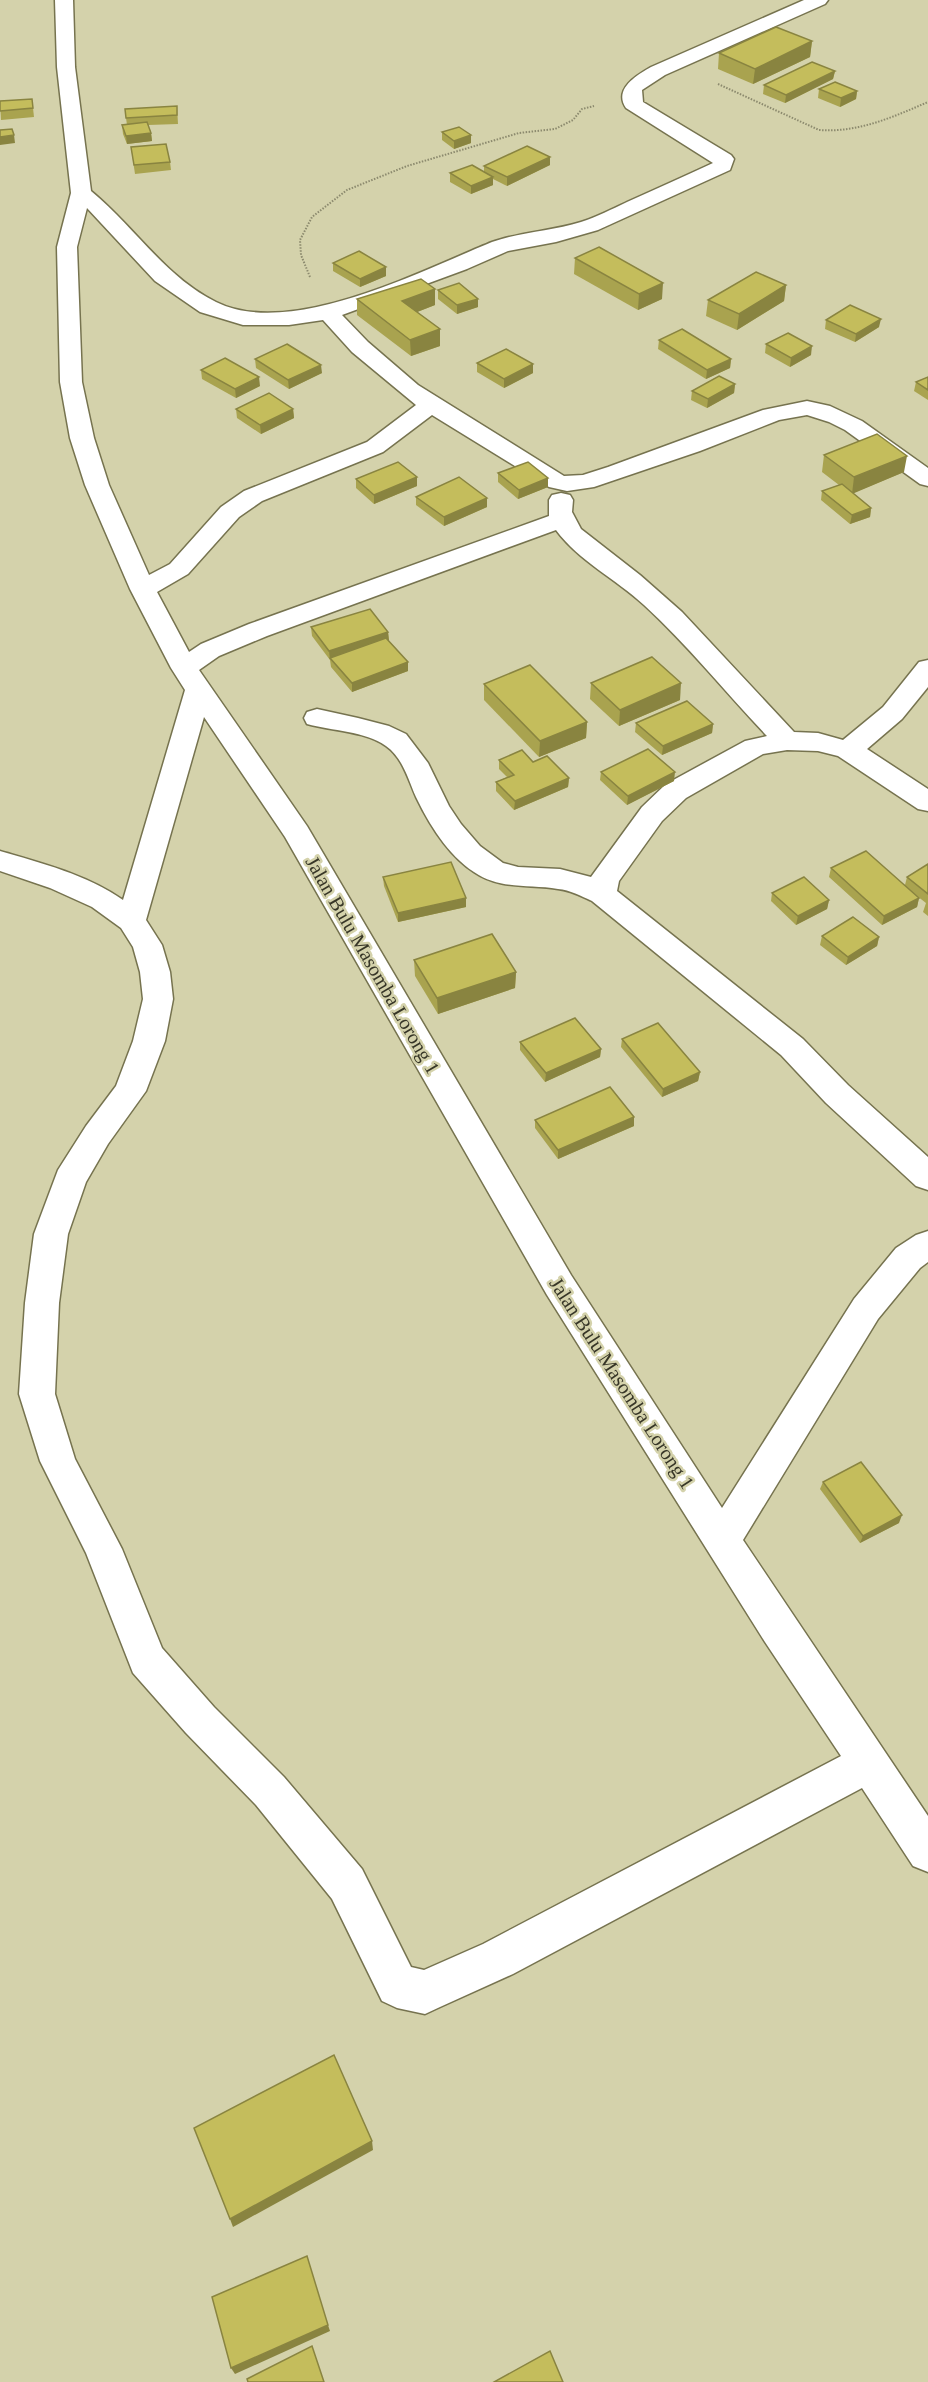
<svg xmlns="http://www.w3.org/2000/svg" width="928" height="2382" font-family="Georgia,serif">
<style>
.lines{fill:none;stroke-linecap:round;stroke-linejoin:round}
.minor-casing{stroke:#76734f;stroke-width:3}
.path{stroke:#8c8a6e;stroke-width:2;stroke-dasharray:1.5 1.5;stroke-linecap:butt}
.minor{fill:#fff;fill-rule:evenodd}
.wall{fill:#a9a34f}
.shaded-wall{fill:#898440}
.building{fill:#c4bd5c;stroke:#898440;stroke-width:1.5}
.labels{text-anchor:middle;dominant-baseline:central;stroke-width:5;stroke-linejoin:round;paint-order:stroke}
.street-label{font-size:20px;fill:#373627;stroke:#d4d2ab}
</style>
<rect width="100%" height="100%" fill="#d4d2ab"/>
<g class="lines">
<defs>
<path id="minor" d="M55 0H73L75 67 91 191C134 226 165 277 216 302 290 339 421 271 492 242 520 232 552 231 581 222 597 217 612 209 627 202 656 189 685 176 713 163L626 108C613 89 637 75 651 67L804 0H828L825 4 665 75 642 90 643 102 731 155 734 159 730 170 598 230 556 242 508 251 467 269 342 315 368 342 418 385 564 476 583 475 608 467 763 410 807 401 830 406 862 421 928 468V486L920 484 845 430 829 422 807 415 779 420 700 451 594 487 567 491 549 487 432 415 383 452 262 501 239 517 188 574 157 592 189 652 201 644 249 624 549 516V500L552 495 561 493 570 495 573 500 572 512 581 529 640 575 682 612 794 732 818 733 843 740 883 707 919 662 928 660V687L902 719 867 749 928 789V811L918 809 838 756 818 751 787 750 763 754 686 798 662 821 619 881 617 891 803 1039 848 1085 928 1157V1190L916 1186 826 1103 781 1055 592 901C581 896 570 890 558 889 529 884 500 890 474 872 448 855 429 824 416 797 408 779 403 758 386 746 365 731 332 731 307 724L304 718 307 712 317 709 358 718 389 726 406 734 428 763 449 806 461 824 480 846 503 863 518 867 560 869 591 877 642 807 666 784 745 741 767 736C725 692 688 645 644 605 616 579 579 561 556 530L267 636 219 656 199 670 307 826 571 1275 722 1508 854 1299 896 1248 916 1235 928 1231V1262L920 1268 878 1319 743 1540 928 1816V1872L913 1866 862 1788 513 1974 440 2007 425 2014 397 2008 382 2001 332 1899 256 1805 186 1733 133 1673 86 1553 40 1461 19 1394 25 1303 34 1234 58 1170 86 1126 116 1086 133 1041 143 999 140 972 133 947 121 928 92 907 50 888 0 871V851C41 863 88 875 123 900L185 690 171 668 130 589 85 485 70 438 60 382 57 247 71 193 57 67ZM87 208 155 281 200 312 243 325H289L323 320 352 352 416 405 367 442 244 491 221 507 170 564 149 575 109 485 94 438 82 382 77 247ZM204 717 285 837 547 1295 765 1642 841 1756 483 1944 424 1970 411 1967 362 1869 284 1777 214 1707 162 1648 122 1549 75 1459 55 1394 59 1303 68 1234 86 1182 108 1144 146 1091 165 1041 173 999 170 972 162 945 146 920Z"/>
</defs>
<use href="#minor" class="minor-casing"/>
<g class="path">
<path d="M718 84 819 130C858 133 893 117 928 102"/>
<polyline points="310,277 301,255 300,240 312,217 347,190 407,166 519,133 555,129 573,120 582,109 594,106"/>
</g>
<use href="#minor" class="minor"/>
</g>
<g class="wall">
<polygon points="812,41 810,57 753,84 718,69 719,53"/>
<polygon points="835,71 833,79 785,103 763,94 764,85"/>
<polygon points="819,89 857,91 856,99 840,107 818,98"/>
<polygon points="32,99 34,117 1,120 0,101"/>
<polygon points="177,106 178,124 148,125 151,133 152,141 127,144 123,134 122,125 127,125 126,118"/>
<polygon points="442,132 471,143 454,149 442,140"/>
<polygon points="131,147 170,162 171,170 135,174"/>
<polygon points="550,165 507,186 493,179 493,185 471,194 450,182 450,173 484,171 484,166"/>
<polygon points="575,258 662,299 638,310 574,274"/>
<polygon points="333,263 386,276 360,287 333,271"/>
<polygon points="786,285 784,301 737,330 706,316 708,300"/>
<polygon points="438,290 478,307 457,314 438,299"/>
<polygon points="357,299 435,305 417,312 440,329 440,346 411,356 357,315"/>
<polygon points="826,320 879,327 855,342 825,329"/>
<polygon points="659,340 731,359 730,368 706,379 658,349"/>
<polygon points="766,344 811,355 790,367 765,353"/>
<polygon points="255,359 322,373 289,389 256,368"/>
<polygon points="477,363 533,364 533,373 504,388 477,372"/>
<polygon points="201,370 260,386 236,398 202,379"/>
<polygon points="928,377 928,400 914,391 916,382"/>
<polygon points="735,384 734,393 707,408 691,400 692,391"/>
<polygon points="236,409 293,409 294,418 261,434 237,418"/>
<polygon points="824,455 904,472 853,493 871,508 870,517 850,524 821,500 822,491 839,485 822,472"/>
<polygon points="498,473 548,478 548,487 518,499 498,482"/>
<polygon points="356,479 417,486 374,504 356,488"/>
<polygon points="416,497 487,498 487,507 444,526 416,505"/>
<polygon points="311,627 388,632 389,641 408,662 408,671 352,692 331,667 330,660 312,636"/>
<polygon points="591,683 680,700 619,726 590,699"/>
<polygon points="484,684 587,722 586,738 539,757 484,700"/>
<polygon points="636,723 713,724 712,733 662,755 635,732"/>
<polygon points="499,760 533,762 569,778 568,787 514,810 496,791 496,782 507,777 499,769"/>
<polygon points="601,772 674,781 627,805 600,780"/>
<polygon points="928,864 928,916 923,912 926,903 912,892 919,898 917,907 882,925 829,877 831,868 905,885 907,877"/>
<polygon points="383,877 466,907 398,922 384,886"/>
<polygon points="772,893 829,900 827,909 796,925 771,901"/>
<polygon points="822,936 879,937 877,946 846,965 820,945"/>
<polygon points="414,960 516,972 515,988 438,1014 415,976"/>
<polygon points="622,1039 700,1072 698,1081 662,1097 621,1047"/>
<polygon points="520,1042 601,1049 600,1057 545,1082 520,1050"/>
<polygon points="535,1120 634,1126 558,1159 535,1128"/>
<polygon points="823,1482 899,1523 860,1543 820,1489"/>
</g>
<g class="shaded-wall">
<polygon points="812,41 810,57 753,84 755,69"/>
<polygon points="835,71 833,79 785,103 786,95"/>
<polygon points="857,91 856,99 840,107 841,98"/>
<polygon points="151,133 152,141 127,144 126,136"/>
<polygon points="14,135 15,143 0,145 0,137"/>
<polygon points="471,135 471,143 454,149 454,141"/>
<polygon points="550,157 550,165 507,186 507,177"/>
<polygon points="493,177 493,185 471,194 471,186"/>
<polygon points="386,267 386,276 360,287 360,279"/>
<polygon points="663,283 662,299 638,310 639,294"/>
<polygon points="786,285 784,301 737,330 739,314"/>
<polygon points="435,289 435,305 402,318 402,301"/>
<polygon points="478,299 478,307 457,314 457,305"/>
<polygon points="881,319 879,327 855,342 856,334"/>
<polygon points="440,329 440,346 411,356 410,340"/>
<polygon points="812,346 811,355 790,367 791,358"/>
<polygon points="731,359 730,368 706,379 707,370"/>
<polygon points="533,364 533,373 504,388 504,379"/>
<polygon points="321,365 322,373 289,389 288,380"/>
<polygon points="259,377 260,386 236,398 235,389"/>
<polygon points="735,384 734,393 707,408 708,399"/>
<polygon points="293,409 294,418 261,434 260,425"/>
<polygon points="907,456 904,472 852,494 854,477"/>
<polygon points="417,477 417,486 374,504 374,495"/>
<polygon points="548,478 548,487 518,499 519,490"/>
<polygon points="487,498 487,507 444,526 444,517"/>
<polygon points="871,508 870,517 850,524 852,515"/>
<polygon points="388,632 389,641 330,658 330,660 329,651"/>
<polygon points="408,662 408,671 352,692 352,683"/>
<polygon points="681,683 680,700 619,726 620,710"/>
<polygon points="587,722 586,738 539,757 540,741"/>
<polygon points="713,724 712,733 662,755 663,746"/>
<polygon points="675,772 674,781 627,805 628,796"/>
<polygon points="569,778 568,787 514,810 515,801"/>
<polygon points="466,898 466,907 398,922 398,913"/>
<polygon points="919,898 917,907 882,925 884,916"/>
<polygon points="829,900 827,909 796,925 798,916"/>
<polygon points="879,937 877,946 846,965 848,957"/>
<polygon points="516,972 515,988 438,1014 437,998"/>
<polygon points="601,1049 600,1057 545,1082 546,1073"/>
<polygon points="700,1072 698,1081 662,1097 663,1089"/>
<polygon points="634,1117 634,1126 558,1159 558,1150"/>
<polygon points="902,1515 899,1523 860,1543 863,1536"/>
<polygon points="372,2141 373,2150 233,2227 230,2219"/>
<polygon points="328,2325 330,2331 235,2374 231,2368"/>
</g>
<g class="building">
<polygon points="776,27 812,41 755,69 719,53"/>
<polygon points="812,62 835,71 786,95 764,85"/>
<polygon points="835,82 857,91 841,98 819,89"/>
<polygon points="32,99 33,108 0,111 0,101"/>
<polygon points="177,106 177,115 126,118 125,109"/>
<polygon points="147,122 151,133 126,136 122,125"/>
<polygon points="459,127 471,135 454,141 442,132"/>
<polygon points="12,129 14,135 0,137 0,130"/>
<polygon points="166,144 170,162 134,165 131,147"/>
<polygon points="527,146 550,157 507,177 484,166"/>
<polygon points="472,165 493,177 471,186 450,173"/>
<polygon points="599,247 663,283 639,294 575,258"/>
<polygon points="359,251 386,267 360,279 333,263"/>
<polygon points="756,272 786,285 739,314 708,300"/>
<polygon points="421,279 435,289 402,301 440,329 410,340 357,299"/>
<polygon points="459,283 478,299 457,305 438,290"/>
<polygon points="850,305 881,319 856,334 826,320"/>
<polygon points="682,329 731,359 707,370 659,340"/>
<polygon points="788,333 812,346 791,358 766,344"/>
<polygon points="287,344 321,365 288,380 255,359"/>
<polygon points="506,349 533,364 504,379 477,363"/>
<polygon points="225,358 259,377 235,389 201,370"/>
<polygon points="719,376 735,384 708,399 692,391"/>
<polygon points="928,377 928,390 916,382"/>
<polygon points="269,393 293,409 260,425 236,409"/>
<polygon points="877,434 907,456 854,477 824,455"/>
<polygon points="398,462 417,477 374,495 356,479"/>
<polygon points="528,462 548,478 519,490 498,473"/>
<polygon points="459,477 487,498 444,517 416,497"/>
<polygon points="842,484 871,508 852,515 822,491"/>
<polygon points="370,609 388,632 329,651 311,627"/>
<polygon points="386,638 408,662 352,683 330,658"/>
<polygon points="652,657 681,683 620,710 591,683"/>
<polygon points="530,665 587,722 540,741 484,684"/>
<polygon points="687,701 713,724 663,746 636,723"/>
<polygon points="648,749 675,772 628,796 601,772"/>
<polygon points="522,750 533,762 547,756 569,778 515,801 496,782 514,775 499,760"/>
<polygon points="866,851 919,898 884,916 831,868"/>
<polygon points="451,862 466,898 398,913 383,877"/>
<polygon points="928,864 928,894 907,877"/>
<polygon points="804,877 829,900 798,916 772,893"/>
<polygon points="853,917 879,937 848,957 822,936"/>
<polygon points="492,934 516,972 437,998 414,960"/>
<polygon points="575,1018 601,1049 546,1073 520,1042"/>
<polygon points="658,1023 700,1072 663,1089 622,1039"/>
<polygon points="610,1087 634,1117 558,1150 535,1120"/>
<polygon points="861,1462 902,1515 863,1536 823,1482"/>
<polygon points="334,2055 372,2141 230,2219 194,2128"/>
<polygon points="307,2256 328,2325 231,2368 212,2297"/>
<polygon points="312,2346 324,2382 248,2382 247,2379"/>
<polygon points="550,2351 563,2382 494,2382"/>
</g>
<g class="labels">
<g class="street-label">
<text transform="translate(373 965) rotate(60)">Jalan Bulu Masomba Lorong 1</text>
<text transform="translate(622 1383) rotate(57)">Jalan Bulu Masomba Lorong 1</text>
</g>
</g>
</svg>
